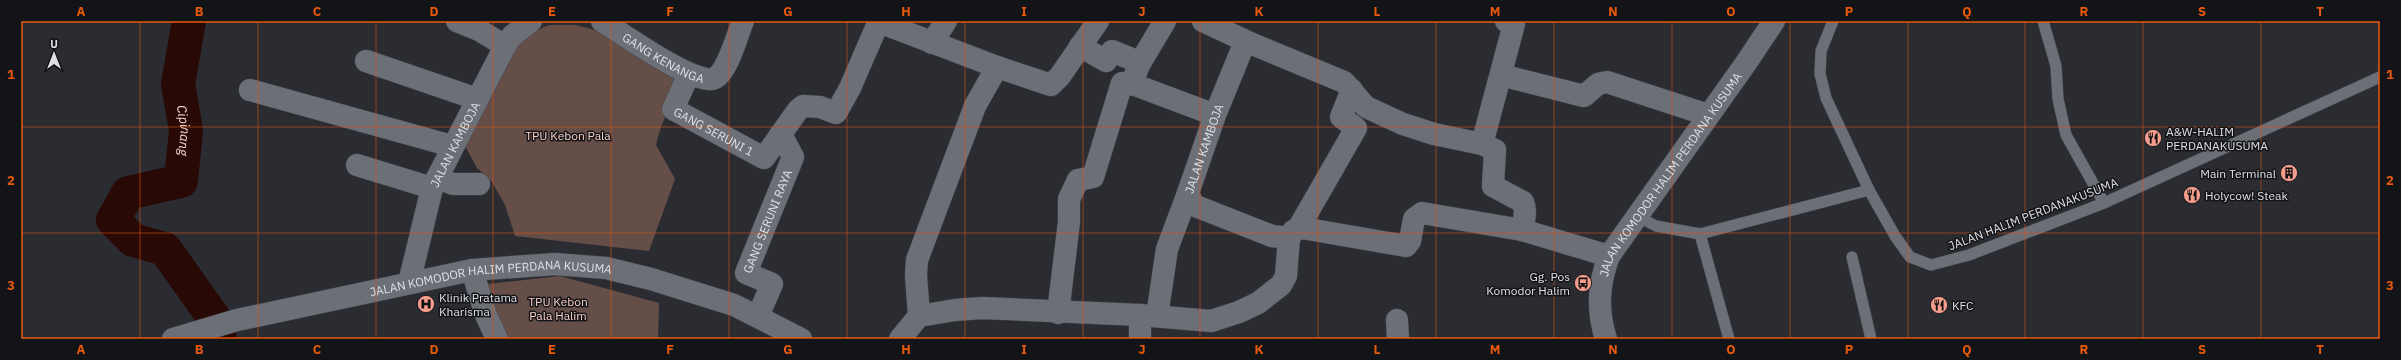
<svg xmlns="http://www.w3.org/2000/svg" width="2401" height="360" font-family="'IBM Plex Sans',sans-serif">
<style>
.green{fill:#654d48}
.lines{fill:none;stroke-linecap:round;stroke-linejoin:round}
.river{stroke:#290905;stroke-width:34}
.service-casing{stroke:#47494f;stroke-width:12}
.minor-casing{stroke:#47494f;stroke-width:23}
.tertiary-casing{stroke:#47494f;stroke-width:23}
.service{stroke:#6c6f76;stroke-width:11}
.minor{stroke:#6c6f76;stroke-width:22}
.tertiary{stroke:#6c6f76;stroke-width:22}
.grid{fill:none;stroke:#e8590c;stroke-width:1;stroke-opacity:0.55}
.labels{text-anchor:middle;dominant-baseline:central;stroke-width:3;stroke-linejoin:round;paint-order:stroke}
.street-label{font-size:12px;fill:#dee0e4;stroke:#131417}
.poi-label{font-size:12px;fill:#dee0e4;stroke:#131417;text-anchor:start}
.park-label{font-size:12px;fill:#facfc6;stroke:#131417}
.water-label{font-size:13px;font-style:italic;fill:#f8dbd5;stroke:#131417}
.neatline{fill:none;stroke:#e8590c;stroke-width:1.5}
.grid-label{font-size:13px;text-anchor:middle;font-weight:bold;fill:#e8590c}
</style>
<rect width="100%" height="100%" fill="#2a2c32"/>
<g class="green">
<path d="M549 25H576L602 32 684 76C674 99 661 121 656 145L675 179 649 251 515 236 505 205 492 182 477 168 464 144 523 36Z"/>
<polygon points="560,276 659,303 658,339 502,339 478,285"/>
</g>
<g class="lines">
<path class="river" id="s1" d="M189 21 178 84 186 130 181 181 128 193 113 220 133 240 165 249 214 318 220 339"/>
<defs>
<g id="service">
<polyline points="1833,21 1821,51 1820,74 1826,98 1869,190 1895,236 1910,257 1931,265 1969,255 2104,203 2380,77"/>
<polyline points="2043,21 2056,66 2058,99 2066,135 2104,203"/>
<polyline points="1637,216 1656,226 1700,234"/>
<polyline points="1852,257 1871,339"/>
<polyline points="1729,339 1700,234 1869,190"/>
</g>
<g id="minor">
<polyline points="457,21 479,30 505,46"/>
<path id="s2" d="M602 21C620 32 698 88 715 78 728 71 737 35 743 21"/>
<polyline points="1203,21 1250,43"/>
<path d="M1506 21 1514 24 1482 144 1495 150 1493 186 1523 202C1527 211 1524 221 1522 230"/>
<polyline points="879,22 997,67 1051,85 1060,76 1098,21"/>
<polyline points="932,43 946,21"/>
<polyline points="1080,46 1106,61 1112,51 1139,62 1140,63 1132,82 1135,85 1215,115"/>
<polyline points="366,61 477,99"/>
<polyline points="1140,63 1165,21"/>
<path id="s3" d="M689 74 673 109 764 158 798 110 803 106 820 107 836 113 850 88 879 21"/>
<polyline points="1501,75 1584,96 1598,84 1607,82 1708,115"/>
<polyline points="250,90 452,146"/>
<polyline points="357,165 432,188"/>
<polyline points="437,178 453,184 479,184"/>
<polyline points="1298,229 1356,128 1341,117 1352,90"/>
<polyline points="1289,238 1293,231 1302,228 1406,246 1410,241 1414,219 1422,213 1522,230 1609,256"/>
<polyline points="472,270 486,315 497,339"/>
<path id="s4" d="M409 283 432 188 505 46 512 36 531 21"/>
<polyline points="1058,313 1069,222 1069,199 1078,180 1093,177 1122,83 1135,85"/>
<path id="s5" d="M758 316 772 284 746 273 793 157 781 134"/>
<polyline points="919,316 916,275 917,260 975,106 997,67"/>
<polyline points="1157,316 1167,249 1188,193"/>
<polyline points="1397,320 1398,339"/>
<path id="s6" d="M900 339 919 316 955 310 982 308 1140 315 1211 321 1239 312 1258 303 1281 285 1286 276 1289 238 1272 236 1193 205 1188 193 1215 115 1242 49 1250 43 1344 82 1366 107 1403 124 1434 134 1482 144"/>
<polyline points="1140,339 1140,315"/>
</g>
<g id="tertiary">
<path id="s7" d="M173 339 237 320 472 270 555 264 606 268 651 279 734 305 801 339"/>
<path id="s8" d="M1606 339C1597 310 1598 285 1609 256L1746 63 1774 21"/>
</g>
</defs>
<use href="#service" class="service-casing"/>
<use href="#minor" class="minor-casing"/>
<use href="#tertiary" class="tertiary-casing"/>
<use href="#service" class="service"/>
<use href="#minor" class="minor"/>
<use href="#tertiary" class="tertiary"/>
</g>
<path class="grid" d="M140 21V339M258 21V339M376 21V339M493 21V339M611 21V339M729 21V339M847 21V339M965 21V339M1083 21V339M1200 21V339M1318 21V339M1436 21V339M1554 21V339M1672 21V339M1790 21V339M1908 21V339M2025 21V339M2143 21V339M2261 21V339M21 127H2380M21 233H2380"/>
<defs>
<symbol id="restaurant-disc" viewBox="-11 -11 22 22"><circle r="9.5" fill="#f49d8d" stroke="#131417"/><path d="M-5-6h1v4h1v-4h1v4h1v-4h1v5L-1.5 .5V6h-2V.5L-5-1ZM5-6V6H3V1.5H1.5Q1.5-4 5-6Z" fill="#111"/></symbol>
<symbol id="building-disc" viewBox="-11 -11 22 22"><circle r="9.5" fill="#f49d8d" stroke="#131417"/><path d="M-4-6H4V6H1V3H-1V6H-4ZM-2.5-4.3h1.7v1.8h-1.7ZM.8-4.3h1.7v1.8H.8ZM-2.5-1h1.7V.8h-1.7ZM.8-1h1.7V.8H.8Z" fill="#111"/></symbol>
<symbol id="bus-disc" viewBox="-11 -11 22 22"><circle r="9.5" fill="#f49d8d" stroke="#131417"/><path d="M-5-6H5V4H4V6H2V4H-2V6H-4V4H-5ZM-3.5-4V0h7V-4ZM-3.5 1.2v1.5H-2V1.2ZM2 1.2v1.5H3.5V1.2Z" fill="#111"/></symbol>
<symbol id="hospital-disc" viewBox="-11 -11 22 22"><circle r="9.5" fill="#f49d8d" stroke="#131417"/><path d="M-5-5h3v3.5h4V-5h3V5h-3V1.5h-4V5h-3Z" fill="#111"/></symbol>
</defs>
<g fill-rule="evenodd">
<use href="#restaurant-disc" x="2143" y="128" width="20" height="20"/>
<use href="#building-disc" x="2279" y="163" width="20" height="20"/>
<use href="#restaurant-disc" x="2182" y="185" width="20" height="20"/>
<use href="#bus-disc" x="1573" y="273" width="20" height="20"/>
<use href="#hospital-disc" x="416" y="294" width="20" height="20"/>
<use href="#restaurant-disc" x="1929" y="295" width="20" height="20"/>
</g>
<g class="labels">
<g class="street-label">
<text stroke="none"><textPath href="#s2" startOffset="72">GANG KENANGA</textPath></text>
<text stroke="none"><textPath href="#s3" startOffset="85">GANG SERUNI 1</textPath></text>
<text stroke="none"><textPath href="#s4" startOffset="147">JALAN KAMBOJA</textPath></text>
<text stroke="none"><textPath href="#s6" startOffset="613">JALAN KAMBOJA</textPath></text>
<text stroke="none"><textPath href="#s8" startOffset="186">JALAN KOMODOR HALIM PERDANA KUSUMA</textPath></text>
<text transform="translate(2033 214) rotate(-21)">JALAN HALIM PERDANAKUSUMA</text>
<text stroke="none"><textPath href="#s5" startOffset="119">GANG SERUNI RAYA</textPath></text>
<text stroke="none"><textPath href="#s7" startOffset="325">JALAN KOMODOR HALIM PERDANA KUSUMA</textPath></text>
</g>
<g class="poi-label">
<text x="2166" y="131">A&amp;W-HALIM<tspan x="2166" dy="14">PERDANAKUSUMA</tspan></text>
<text x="2276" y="173" text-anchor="end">Main Terminal</text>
<text x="2205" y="195">Holycow! Steak</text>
<text x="1570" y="276" text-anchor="end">Gg. Pos<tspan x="1570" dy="14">Komodor Halim</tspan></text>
<text x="439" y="297">Klinik Pratama<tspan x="439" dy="14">Kharisma</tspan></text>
<text x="1952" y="305">KFC</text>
</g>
<g class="park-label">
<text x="568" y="135">TPU Kebon Pala</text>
<text x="558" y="301">TPU Kebon<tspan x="558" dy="14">Pala Halim</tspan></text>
</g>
<g class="water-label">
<text stroke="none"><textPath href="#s1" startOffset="111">Cipinang</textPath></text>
</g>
</g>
<rect width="2401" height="360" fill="none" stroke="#131417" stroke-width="44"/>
<g transform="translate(54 54)" stroke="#131417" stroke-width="3" paint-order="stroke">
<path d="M0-3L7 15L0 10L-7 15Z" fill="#dee0e4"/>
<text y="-6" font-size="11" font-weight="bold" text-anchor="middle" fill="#dee0e4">U</text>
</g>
<rect x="22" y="22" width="2357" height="316" class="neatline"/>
<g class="grid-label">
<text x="81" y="16">A</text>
<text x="199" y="16">B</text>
<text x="317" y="16">C</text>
<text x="434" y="16">D</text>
<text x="552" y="16">E</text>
<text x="670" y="16">F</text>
<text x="788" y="16">G</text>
<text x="906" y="16">H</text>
<text x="1024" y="16">I</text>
<text x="1142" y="16">J</text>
<text x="1259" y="16">K</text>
<text x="1377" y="16">L</text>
<text x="1495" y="16">M</text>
<text x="1613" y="16">N</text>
<text x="1731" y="16">O</text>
<text x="1849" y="16">P</text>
<text x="1967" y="16">Q</text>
<text x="2084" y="16">R</text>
<text x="2202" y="16">S</text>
<text x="2320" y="16">T</text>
<text x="11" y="79">1</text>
<text x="2390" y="79">1</text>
<text x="11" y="185">2</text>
<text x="2390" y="185">2</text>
<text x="11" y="290">3</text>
<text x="2390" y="290">3</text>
<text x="81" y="354">A</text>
<text x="199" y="354">B</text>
<text x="317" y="354">C</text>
<text x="434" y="354">D</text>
<text x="552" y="354">E</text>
<text x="670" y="354">F</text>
<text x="788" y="354">G</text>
<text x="906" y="354">H</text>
<text x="1024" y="354">I</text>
<text x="1142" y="354">J</text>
<text x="1259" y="354">K</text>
<text x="1377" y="354">L</text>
<text x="1495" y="354">M</text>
<text x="1613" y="354">N</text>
<text x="1731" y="354">O</text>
<text x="1849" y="354">P</text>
<text x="1967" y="354">Q</text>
<text x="2084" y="354">R</text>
<text x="2202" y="354">S</text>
<text x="2320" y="354">T</text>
</g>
</svg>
